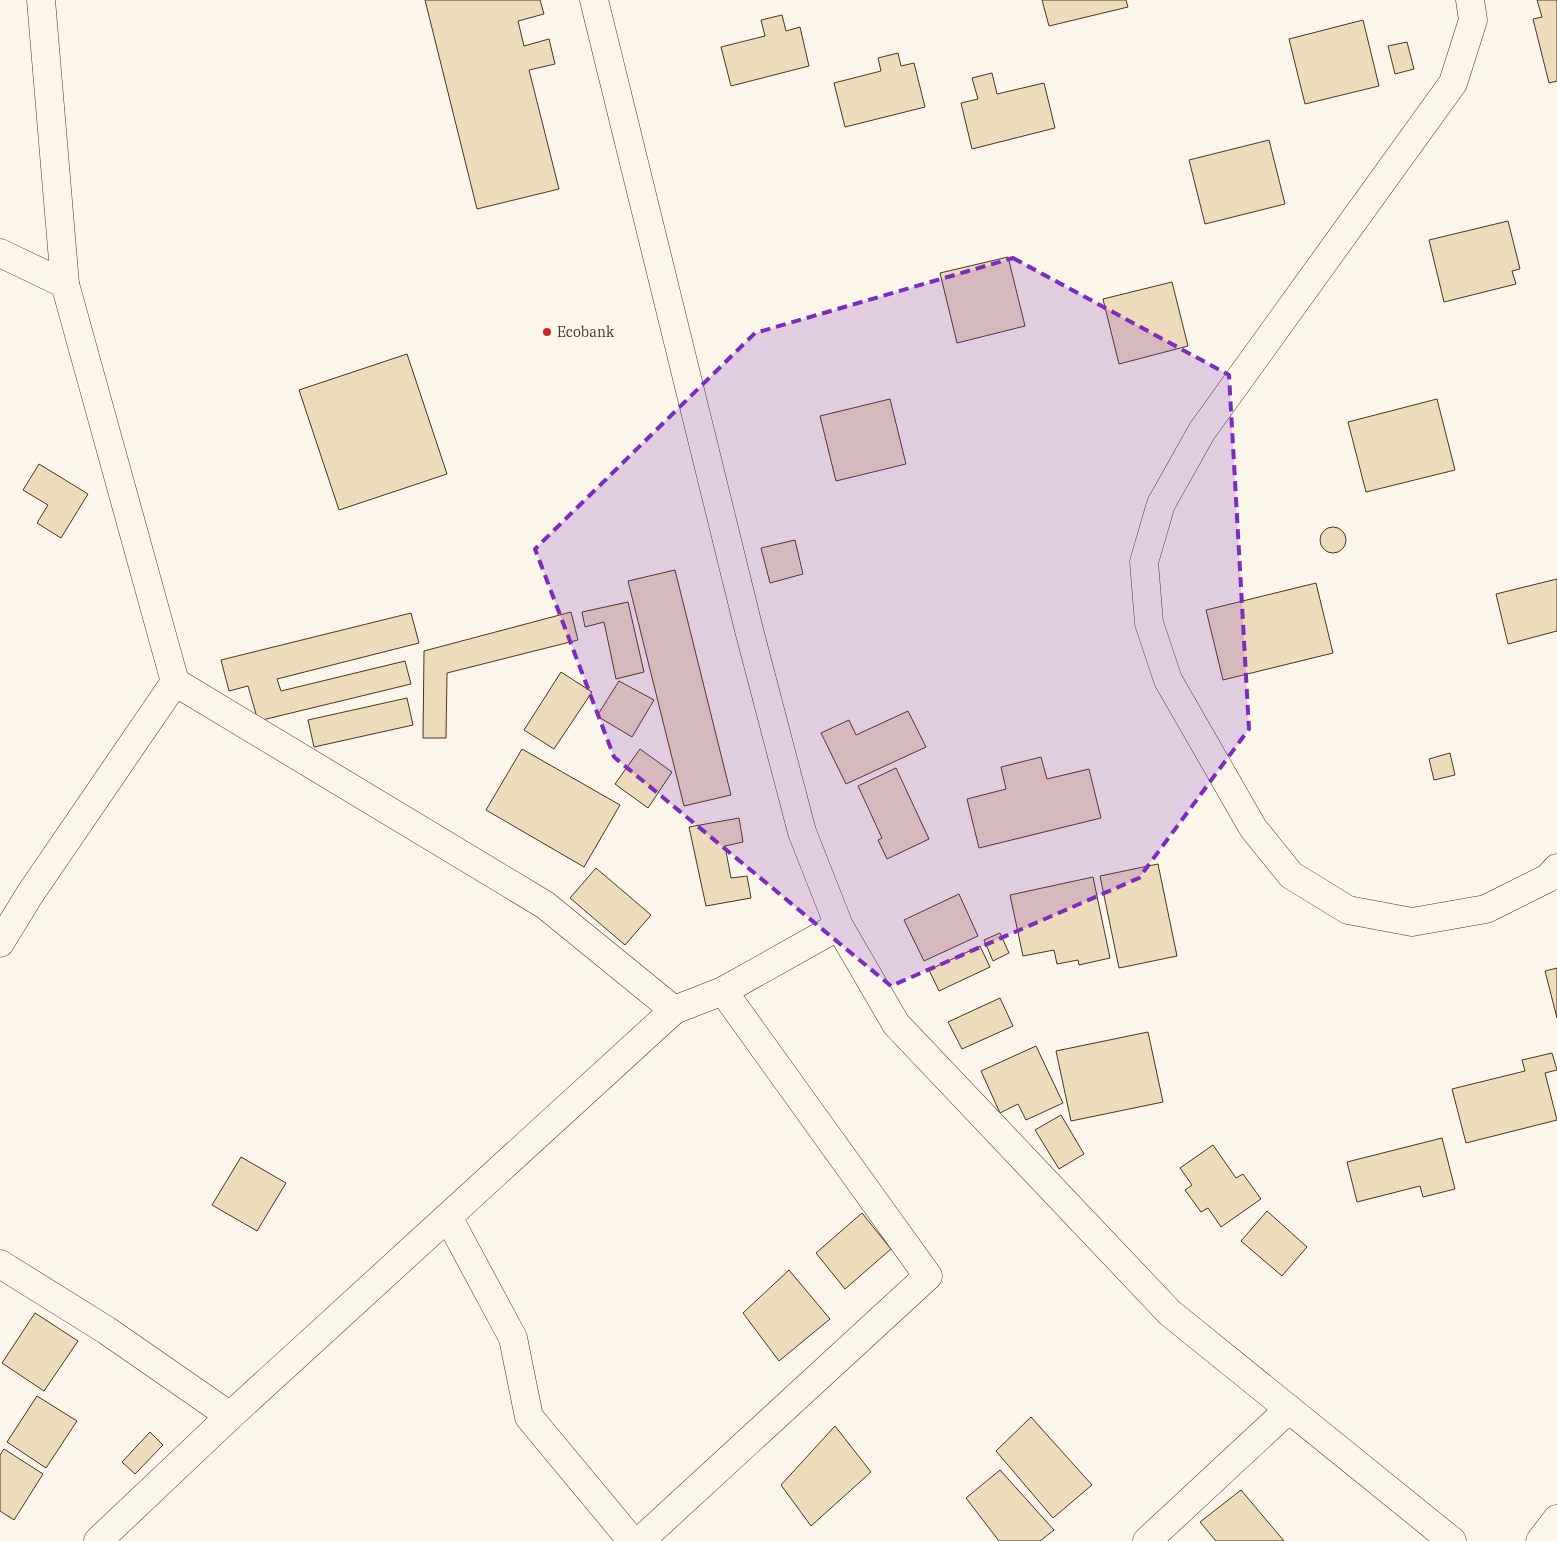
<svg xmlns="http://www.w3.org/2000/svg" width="1557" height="1541" font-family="'IBM Plex Serif',serif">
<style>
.building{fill:#ecdcbc;stroke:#4a3520}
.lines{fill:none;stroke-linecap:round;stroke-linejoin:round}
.minor-casing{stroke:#4a3520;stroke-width:29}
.major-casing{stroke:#4a3520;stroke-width:29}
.minor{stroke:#fbf6e9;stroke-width:28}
.major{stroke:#fbf6e9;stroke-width:28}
.marked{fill:#7b2cbf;fill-opacity:0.2;stroke:#7b2cbf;stroke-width:4;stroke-dasharray:10 6;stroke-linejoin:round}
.poi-dot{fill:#c62828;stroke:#fbf6e9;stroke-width:2}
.labels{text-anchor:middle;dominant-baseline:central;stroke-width:4;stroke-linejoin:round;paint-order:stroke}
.poi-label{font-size:14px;fill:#4a3520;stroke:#fbf6e9;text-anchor:start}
</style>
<rect width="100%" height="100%" fill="#fbf6e9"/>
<g class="building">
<polygon points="425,0 540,0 544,14 518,21 524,46 549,39 555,64 529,70 559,189 477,209"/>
<polygon points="1042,0 1126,0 1128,7 1049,26"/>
<polygon points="1537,0 1557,0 1557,81 1549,83 1533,19 1542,17"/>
<polygon points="782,15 786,31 800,27 809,66 731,86 721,47 765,36 761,20"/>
<polygon points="1363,20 1379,86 1305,104 1289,39"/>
<polygon points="1407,42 1414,69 1395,74 1388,46"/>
<polygon points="898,53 901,66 914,63 925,107 845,127 834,83 881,71 878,58"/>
<polygon points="992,73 997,94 1044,83 1055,128 972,149 961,103 978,99 972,78"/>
<polygon points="1269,140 1285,204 1205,224 1189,160"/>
<polygon points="1508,221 1520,269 1512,271 1516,284 1444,302 1429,240"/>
<polygon points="1008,257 1025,326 957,343 940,273"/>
<polygon points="1172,282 1188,346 1119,364 1103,299"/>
<polygon points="407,354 447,474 339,510 299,390"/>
<polygon points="890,399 906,464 836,481 820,416"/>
<polygon points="1437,399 1455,470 1366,492 1348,422"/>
<polygon points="39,464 88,494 61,538 37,523 48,505 23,490"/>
<circle cx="1333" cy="540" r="13"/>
<polygon points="795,540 803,574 770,583 761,548"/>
<polygon points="675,570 731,795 684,806 628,581"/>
<polygon points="1557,579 1557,631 1508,644 1496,594"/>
<polygon points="1316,583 1333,653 1223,680 1206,610"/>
<polygon points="628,602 644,672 616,679 604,622 585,627 582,612"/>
<polygon points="571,612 578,640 447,673 446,738 423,738 424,651"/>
<polygon points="411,613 419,643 277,679 281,691 405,661 411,684 258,721 248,686 229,691 221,660"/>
<polygon points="561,672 592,692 554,749 524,730"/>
<polygon points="619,681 654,700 632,737 597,716"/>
<polygon points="407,698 413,725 314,747 308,720"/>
<polygon points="908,711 926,747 846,784 821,733 849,720 856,735"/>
<polygon points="522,749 620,805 584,867 486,810"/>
<polygon points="640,749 672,772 648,808 615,784"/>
<polygon points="1450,753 1455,775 1434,780 1429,759"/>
<polygon points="1041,757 1047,779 1089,769 1101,818 979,848 967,799 1006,789 1001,767"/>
<polygon points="896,768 929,839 887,859 878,840 882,838 858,786"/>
<polygon points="739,818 743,842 725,846 731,878 747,876 751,898 706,906 689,827"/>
<polygon points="1158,864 1177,956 1119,968 1100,876"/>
<polygon points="596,868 651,915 625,945 570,898"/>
<polygon points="1093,877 1110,958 1079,965 1078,960 1057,964 1054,950 1023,956 1010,895"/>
<polygon points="959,894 978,936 924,961 904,920"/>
<polygon points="1000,933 1009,953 993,961 984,940"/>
<polygon points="980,946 990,967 939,991 929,970"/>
<polygon points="1557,968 1557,1018 1545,971"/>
<polygon points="1000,998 1013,1026 962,1049 948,1022"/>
<polygon points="1148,1032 1163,1102 1071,1121 1056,1051"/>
<polygon points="1036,1046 1063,1103 1026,1120 1018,1104 1000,1113 981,1071"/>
<polygon points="1552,1053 1557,1070 1545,1073 1557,1120 1466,1143 1452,1089 1525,1071 1522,1060"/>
<polygon points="1061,1115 1084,1154 1059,1169 1035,1130"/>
<polygon points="1442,1138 1455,1189 1423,1197 1420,1186 1357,1202 1347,1162"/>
<polygon points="1213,1145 1236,1178 1243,1174 1261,1199 1221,1227 1208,1208 1201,1212 1185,1190 1192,1185 1180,1168"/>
<polygon points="241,1157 286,1183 257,1231 212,1205"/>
<polygon points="1267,1211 1307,1247 1282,1276 1241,1241"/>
<polygon points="862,1213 891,1249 845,1289 816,1253"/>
<polygon points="789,1270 830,1319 779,1361 743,1313"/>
<polygon points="35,1313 78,1341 44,1391 2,1363"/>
<polygon points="37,1396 77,1421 46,1468 7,1442"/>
<polygon points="1031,1417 1092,1485 1053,1518 996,1451"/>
<polygon points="835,1426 871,1472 811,1526 781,1485"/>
<polygon points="150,1432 163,1445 135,1474 122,1462"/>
<polygon points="4,1449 43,1474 14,1520 0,1511 0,1455"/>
<polygon points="1000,1470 1054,1530 1040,1541 999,1541 966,1498"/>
<polygon points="1241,1490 1284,1541 1216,1541 1200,1522"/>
</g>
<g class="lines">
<defs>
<g id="minor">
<polyline points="41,0 65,284 175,682 545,905 674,1010"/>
<polyline points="1470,0 1473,20 1453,83 1202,431 1161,504 1144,562 1149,623 1168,680 1253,828 1291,875 1348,910 1412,922 1486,909 1548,878 1557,868"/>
<polyline points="0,253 65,284"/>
<polyline points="0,943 30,894 175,682"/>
<polyline points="448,1217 513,1338 529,1417 632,1541"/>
<polyline points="0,1264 106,1330 230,1416"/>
<polyline points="98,1541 230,1416 674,1010 723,991 839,926"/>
<polyline points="640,1541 928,1276 723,991"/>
<polyline points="1147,1541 1289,1409"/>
</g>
<g id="major">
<polyline points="594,0 749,630 802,832 839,926 896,1024 1170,1313 1452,1541"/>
<polyline points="1540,1541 1557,1519"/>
</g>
</defs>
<use href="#minor" class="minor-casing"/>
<use href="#major" class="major-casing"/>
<use href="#minor" class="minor"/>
<use href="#major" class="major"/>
</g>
<path class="marked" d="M1013 258 1229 375 1249 729 1139 878 891 986 614 757 535 549 755 333Z"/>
<circle class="poi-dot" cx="547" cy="332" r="5"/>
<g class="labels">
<g class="poi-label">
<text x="557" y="332">Ecobank</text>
</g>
</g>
</svg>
